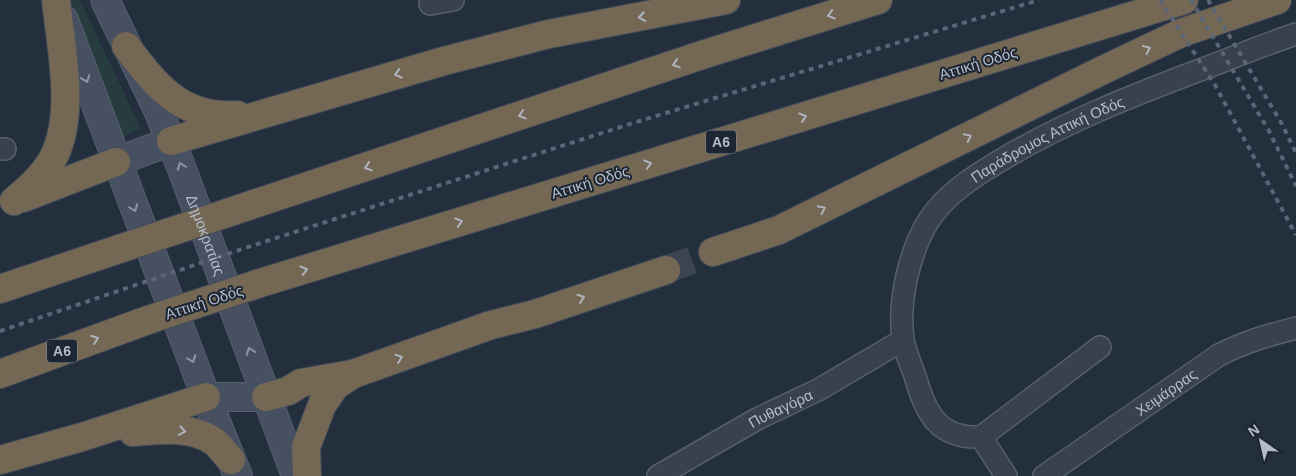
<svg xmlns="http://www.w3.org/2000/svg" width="1296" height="476" font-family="Arial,sans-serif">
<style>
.green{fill:#263c3f}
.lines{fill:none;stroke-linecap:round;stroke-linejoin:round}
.highway-tunnel{stroke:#3a4453;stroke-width:28;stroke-dasharray:28 14;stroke-linecap:butt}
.street-casing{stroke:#565f6c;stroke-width:24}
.secondary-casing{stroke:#565f6c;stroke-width:30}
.highway-casing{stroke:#434c59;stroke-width:30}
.street{stroke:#38414e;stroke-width:21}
.secondary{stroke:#465061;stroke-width:28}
.highway{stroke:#746855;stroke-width:28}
.rail{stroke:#5a6575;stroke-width:4;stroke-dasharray:5 5;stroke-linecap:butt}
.highway-bridge-casing{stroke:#434c59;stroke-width:30;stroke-linecap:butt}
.highway-bridge{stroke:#746855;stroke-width:28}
.oneway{stroke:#aeb4bd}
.oneway2{stroke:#8e96a5}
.labels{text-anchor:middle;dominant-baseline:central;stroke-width:4;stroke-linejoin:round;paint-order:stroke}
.shield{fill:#1d2633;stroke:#878f9c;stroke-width:1}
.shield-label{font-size:14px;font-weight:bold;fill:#b4bcc9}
.street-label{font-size:15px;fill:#b4bcc9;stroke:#1d2633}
</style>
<rect width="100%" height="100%" fill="#242f3e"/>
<polygon class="green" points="65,0 80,0 141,129 119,138"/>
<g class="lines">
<polyline class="highway-tunnel" points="666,270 713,252"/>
<defs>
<g id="street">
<polyline points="430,4 453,0"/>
<polyline points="0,149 5,149"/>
<polyline points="981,437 1100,347"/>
<path id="s1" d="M658 476 757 419 818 390 903 340"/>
<path id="s2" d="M1006 476 981 437C940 439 926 415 916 379 912 366 905 353 903 339 898 301 909 252 929 220 946 194 973 177 998 162 1064 122 1136 94 1208 67 1237 56 1266 44 1296 34"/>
<path id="s3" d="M1044 476 1219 355C1244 342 1269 335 1296 328"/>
</g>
<g id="secondary">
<path id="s4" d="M105 0 158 110 180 164 296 476"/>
<polyline points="64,20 206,397 238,476"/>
<polyline points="116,162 171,141"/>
<polyline points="206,397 266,397"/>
</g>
<g id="highway">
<path d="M126 46C156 86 182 119 237 115"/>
<polyline points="171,141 444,61 549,34 726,0"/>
<polyline points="23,198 116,162"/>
<path d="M14 201C28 189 41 178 51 162 77 118 61 49 56 0"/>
<polyline points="230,212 705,54 878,0"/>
<polyline points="713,252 779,230 1103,70 1181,33 1277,0"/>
<polyline points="257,284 1184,0"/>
<polyline points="0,289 119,249"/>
<polyline points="0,374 148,320"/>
<polyline points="266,397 288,391 301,383 353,374 491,325 535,314 666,270"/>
<path d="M133 432C159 430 193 425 216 443 221 448 226 455 231 460"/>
<polyline points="0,460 82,437 206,397"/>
<polyline points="307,476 306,447 322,405 335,386 353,374"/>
</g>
</defs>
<use href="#street" class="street-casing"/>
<use href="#secondary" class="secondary-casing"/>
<use href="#highway" class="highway-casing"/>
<use href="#street" class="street"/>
<use href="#secondary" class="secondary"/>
<use href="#highway" class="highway"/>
<g class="rail">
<polyline points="1160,0 1215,85 1296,235"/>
<polyline points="1191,0 1269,131 1296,186"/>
<polyline points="1208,0 1282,124 1296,153"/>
<polyline points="0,331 242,249 633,123 1039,0"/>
</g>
<defs>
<g id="highway-bridge">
<polyline points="119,249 230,212"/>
<polyline points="148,320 257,284"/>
</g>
</defs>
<use href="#highway-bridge" class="highway-bridge-casing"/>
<use href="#highway-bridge" class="highway-bridge"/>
</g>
<defs><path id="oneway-chevron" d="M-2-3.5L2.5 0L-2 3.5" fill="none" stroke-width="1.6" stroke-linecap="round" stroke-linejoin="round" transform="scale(1.25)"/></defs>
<g class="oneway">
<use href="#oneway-chevron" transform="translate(831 15) rotate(163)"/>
<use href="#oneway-chevron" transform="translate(642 17) rotate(170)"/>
<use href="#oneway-chevron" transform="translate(1147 49) rotate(-25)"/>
<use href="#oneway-chevron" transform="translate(676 64) rotate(162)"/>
<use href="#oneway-chevron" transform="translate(398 74) rotate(164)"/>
<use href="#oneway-chevron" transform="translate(522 115) rotate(162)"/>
<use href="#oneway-chevron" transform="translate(803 117) rotate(-17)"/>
<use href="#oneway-chevron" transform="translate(968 137) rotate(-26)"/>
<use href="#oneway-chevron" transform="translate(648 164) rotate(-17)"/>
<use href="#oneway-chevron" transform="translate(368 167) rotate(162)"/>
<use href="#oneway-chevron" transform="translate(822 209) rotate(-26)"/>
<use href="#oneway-chevron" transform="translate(459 222) rotate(-17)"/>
<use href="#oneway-chevron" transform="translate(304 270) rotate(-17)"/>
<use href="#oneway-chevron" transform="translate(581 298) rotate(-19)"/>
<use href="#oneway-chevron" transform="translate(95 339) rotate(-20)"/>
<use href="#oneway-chevron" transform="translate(399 358) rotate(-19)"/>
<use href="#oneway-chevron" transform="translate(182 431) rotate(10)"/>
</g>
<g class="oneway2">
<use href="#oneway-chevron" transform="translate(86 79) rotate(70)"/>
<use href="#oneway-chevron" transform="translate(181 166) rotate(-111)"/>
<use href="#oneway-chevron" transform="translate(134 208) rotate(69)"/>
<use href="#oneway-chevron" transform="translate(250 351) rotate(-110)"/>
<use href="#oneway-chevron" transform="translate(192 359) rotate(69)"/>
</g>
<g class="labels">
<g class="shield">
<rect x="706" y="130.5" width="30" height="23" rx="4"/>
<rect x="47" y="339.5" width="30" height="23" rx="4"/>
</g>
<g class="shield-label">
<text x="721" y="142">Α6</text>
<text x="62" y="351">Α6</text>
</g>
<g class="street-label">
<text transform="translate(978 63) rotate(-17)">Αττική Οδός</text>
<text stroke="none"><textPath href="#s2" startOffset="454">Παράδρομος Αττική Οδός</textPath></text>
<text transform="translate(590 182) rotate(-17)">Αττική Οδός</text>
<text stroke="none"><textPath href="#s4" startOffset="256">Δημοκρατίας</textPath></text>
<text transform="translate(204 302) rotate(-18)">Αττική Οδός</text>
<text stroke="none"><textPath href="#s3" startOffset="148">Χειμάρρας</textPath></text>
<text stroke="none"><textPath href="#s1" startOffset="140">Πυθαγόρα</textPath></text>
</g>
</g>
<g transform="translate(1261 441) rotate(326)" stroke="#1d2633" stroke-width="4" paint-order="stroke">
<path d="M0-4L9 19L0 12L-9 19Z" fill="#b4bcc9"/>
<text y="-8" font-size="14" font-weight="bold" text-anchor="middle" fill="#b4bcc9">N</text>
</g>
</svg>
